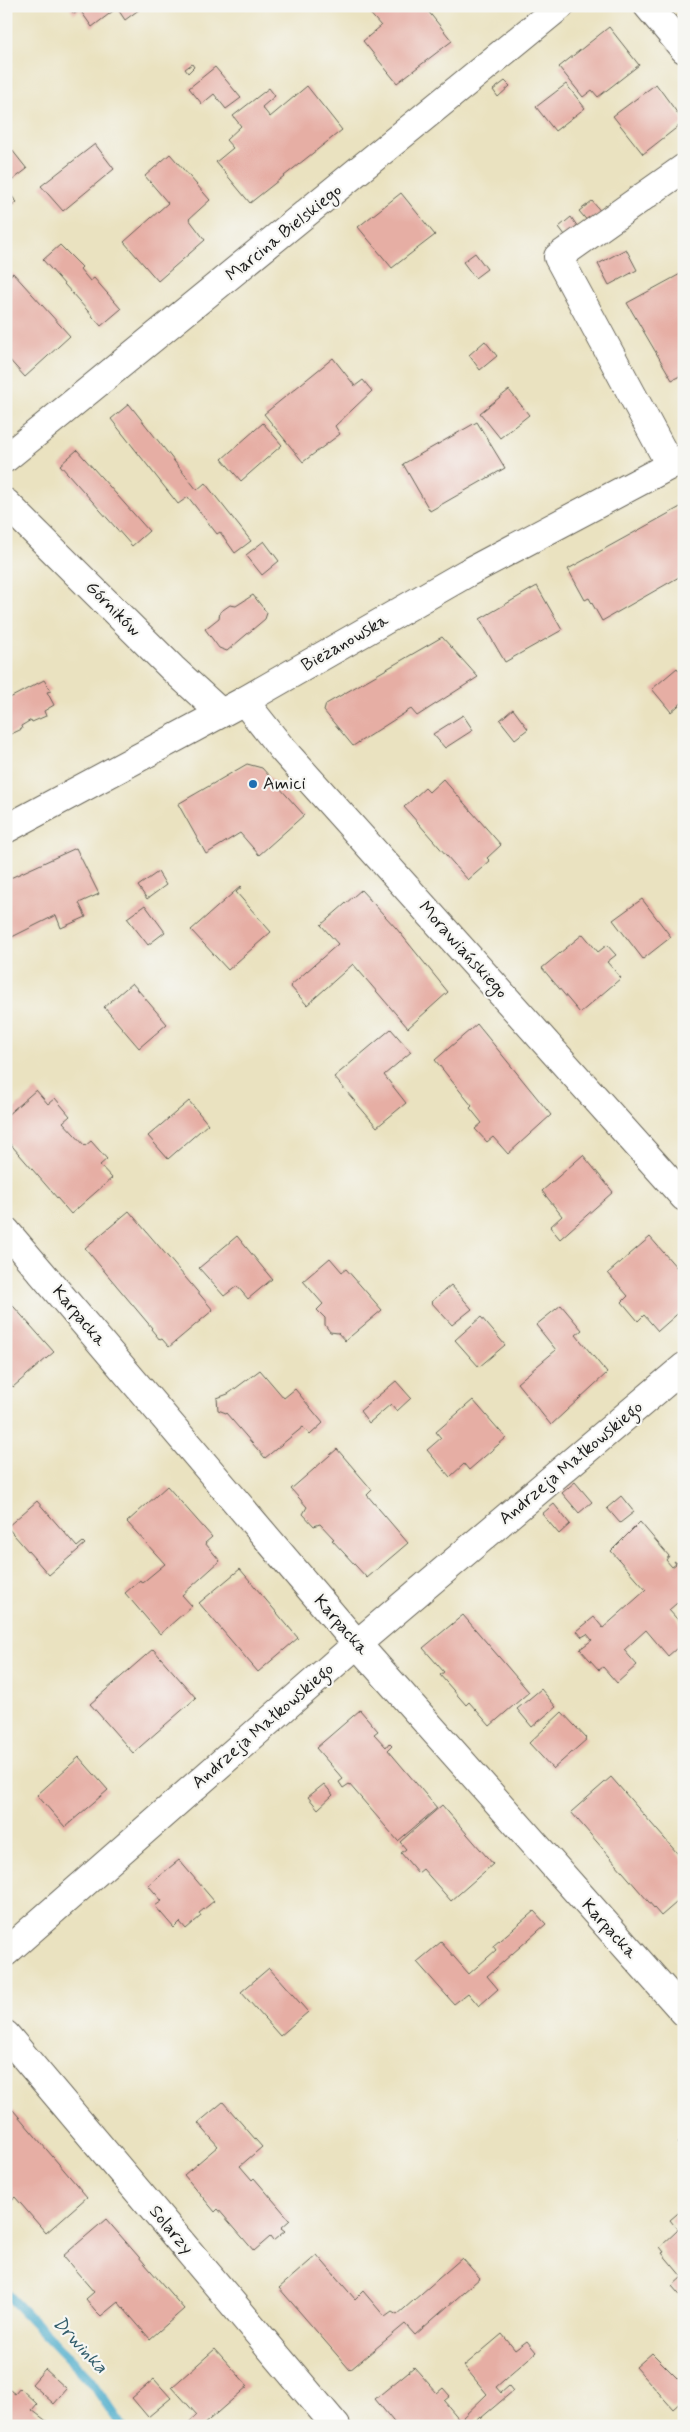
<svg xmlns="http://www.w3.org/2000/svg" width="690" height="2432" font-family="Mynerve,sans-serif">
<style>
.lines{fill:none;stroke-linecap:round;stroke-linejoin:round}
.stream{stroke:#4aabca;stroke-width:10}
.building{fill:#e6aea4}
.minor-casing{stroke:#646155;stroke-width:30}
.minor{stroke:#fff;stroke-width:28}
.poi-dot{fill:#1f6fb2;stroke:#f6f6f2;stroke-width:2}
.labels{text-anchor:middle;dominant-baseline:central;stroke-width:4.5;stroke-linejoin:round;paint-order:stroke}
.street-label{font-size:18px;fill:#1c1c1c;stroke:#f6f6f2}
.poi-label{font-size:18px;fill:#1c1c1c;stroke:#f6f6f2;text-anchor:start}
.water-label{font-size:19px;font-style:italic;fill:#315c6a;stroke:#f6f6f2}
</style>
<rect width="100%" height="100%" fill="#f6f6f2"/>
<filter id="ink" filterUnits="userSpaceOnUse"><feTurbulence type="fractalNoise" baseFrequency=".02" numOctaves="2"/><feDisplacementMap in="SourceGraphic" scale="10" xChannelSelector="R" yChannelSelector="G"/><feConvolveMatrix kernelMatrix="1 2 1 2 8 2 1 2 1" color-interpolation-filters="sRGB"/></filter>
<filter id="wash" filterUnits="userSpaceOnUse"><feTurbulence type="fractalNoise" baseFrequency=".0096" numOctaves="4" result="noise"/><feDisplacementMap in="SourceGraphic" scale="20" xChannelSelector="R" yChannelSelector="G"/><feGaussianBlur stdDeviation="1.12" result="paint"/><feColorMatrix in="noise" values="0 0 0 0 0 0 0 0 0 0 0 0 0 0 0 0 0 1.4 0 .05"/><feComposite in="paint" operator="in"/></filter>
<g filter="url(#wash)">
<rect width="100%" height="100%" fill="#eae2c0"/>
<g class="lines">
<polyline class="stream" points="6,2293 90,2380 122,2426"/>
</g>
<g id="blocks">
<g class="building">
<polygon points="68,6 144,6 125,20 117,8 92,27 80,10 74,14"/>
<polygon points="375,6 424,6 452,41 397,83 363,41 381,26 368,11"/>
<polygon points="609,27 639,65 598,97 592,90 583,97 559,67"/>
<polygon points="192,64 194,67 188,73 185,69"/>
<polygon points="215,67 241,98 226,109 214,94 202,104 189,88"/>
<polygon points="505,81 510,86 498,97 493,90"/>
<polygon points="566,84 585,108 555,131 536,107"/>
<polygon points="656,84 684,122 643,154 613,116"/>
<polygon points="307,86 342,130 250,203 216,162 233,148 226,140 241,126 233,116 269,88 275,96 262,107 270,117"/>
<polygon points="95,144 114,169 63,211 41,186"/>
<polygon points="12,150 27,169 6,185 6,155"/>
<polygon points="170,154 210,200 189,219 205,240 158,281 124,242 168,203 145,176"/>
<polygon points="6,190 17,202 6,211"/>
<polygon points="401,193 435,235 392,268 358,227"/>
<polygon points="592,201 602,213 589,223 579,211"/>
<polygon points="571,217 580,230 568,239 559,227"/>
<polygon points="60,245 82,267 80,269 90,281 94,278 121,309 101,326 43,260"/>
<polygon points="626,249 637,270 609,285 598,264"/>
<polygon points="475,253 487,269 475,278 463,262"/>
<polygon points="684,272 684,374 672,380 627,303"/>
<polygon points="13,273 70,336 25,377 6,356 6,278"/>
<polygon points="485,341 497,356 480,370 469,355"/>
<polygon points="333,358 355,386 363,380 372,391 335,426 340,434 303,462 264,414"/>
<polygon points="509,390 529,415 500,438 480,413"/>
<polygon points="129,404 197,490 205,483 251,541 235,553 220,532 217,534 188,497 178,504 111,419"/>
<polygon points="477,422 505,468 430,511 403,464"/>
<polygon points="263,423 282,445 241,481 222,459"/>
<polygon points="77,450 149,531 132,546 60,465"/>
<polygon points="684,505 684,581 679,577 602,621 589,598 585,600 568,569"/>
<polygon points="264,541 279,561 262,575 246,555"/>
<polygon points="537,586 562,630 505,662 480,619"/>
<polygon points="253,595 267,613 265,619 227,651 219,648 205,629 219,618 220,612 230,605 236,606"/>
<polygon points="442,637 478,677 417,716 411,709 353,746 324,711 326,704"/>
<polygon points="677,668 684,677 684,701 671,712 652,689"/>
<polygon points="44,680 51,691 47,692 54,705 44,711 46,716 32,722 31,720 21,726 22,729 9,735 6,731 6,700"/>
<polygon points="513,709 528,729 515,739 500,720"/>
<polygon points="463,715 473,730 445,748 433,734"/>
<polygon points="247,764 262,768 304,815 259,855 240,833 206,854 178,804"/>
<polygon points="443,779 501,845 487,858 490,861 468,880 404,807 425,788 429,792"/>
<polygon points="76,848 99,894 79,903 86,917 61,928 56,915 6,940 6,880"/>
<polygon points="158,872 166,885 147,899 138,886"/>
<polygon points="241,886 242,887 236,892 271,932 228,970 191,930"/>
<polygon points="361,890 396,928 448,992 408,1028 353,964 307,1005 290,986 338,944 321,925"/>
<polygon points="642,899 671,937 643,959 613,920"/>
<polygon points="145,905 165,932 148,945 127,918"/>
<polygon points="583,934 598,952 607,945 616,955 607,962 621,978 580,1013 542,968"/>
<polygon points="132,983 167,1024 139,1048 104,1007"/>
<polygon points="477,1024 551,1115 508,1154 493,1137 487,1142 475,1129 482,1123 470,1108 472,1106 435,1060"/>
<polygon points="391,1029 411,1052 384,1075 406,1103 377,1127 334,1077"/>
<polygon points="36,1090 48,1104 55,1098 70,1116 63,1122 85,1146 91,1141 107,1159 100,1165 112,1178 71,1214 6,1139 6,1116"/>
<polygon points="189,1101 208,1124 168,1159 148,1136"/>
<polygon points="583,1155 613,1192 560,1239 550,1227 562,1216 542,1191"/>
<polygon points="129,1211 213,1310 169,1347 162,1339 160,1340 151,1329 152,1328 85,1248"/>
<polygon points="237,1236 272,1279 248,1299 237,1286 224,1296 199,1268"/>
<polygon points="650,1237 684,1276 684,1308 658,1331 644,1315 638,1321 622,1302 628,1296 608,1273"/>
<polygon points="330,1258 342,1272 346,1269 382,1310 345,1341 338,1333 330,1332 325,1325 325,1318 317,1310 323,1304 303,1281"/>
<polygon points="451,1285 472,1309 452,1325 431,1302"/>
<polygon points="6,1298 54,1352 13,1387 6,1379"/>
<polygon points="561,1305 582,1330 576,1335 607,1373 551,1425 517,1383 556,1350 536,1325"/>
<polygon points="481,1317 505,1345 479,1367 455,1340"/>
<polygon points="260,1370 284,1398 295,1389 323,1423 310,1435 303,1427 265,1458 226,1413 218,1410 217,1398 228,1394"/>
<polygon points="396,1381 411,1398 397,1411 391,1404 369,1423 360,1411"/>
<polygon points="473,1400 506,1438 469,1470 464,1464 450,1477 427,1450 441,1438 436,1432"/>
<polygon points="337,1449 372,1490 367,1495 408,1543 367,1578 332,1540 334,1539 320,1524 314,1526 303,1514 307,1507 291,1489"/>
<polygon points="575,1482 592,1502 579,1513 562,1493"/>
<polygon points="167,1486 212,1537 205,1543 220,1561 182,1595 192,1606 160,1634 125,1593 140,1580 142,1583 165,1564 127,1522"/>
<polygon points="621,1496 634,1512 620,1523 607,1508"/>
<polygon points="37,1501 77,1547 83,1542 85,1544 49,1575 7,1527"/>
<polygon points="554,1504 570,1524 559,1534 542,1514"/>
<polygon points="640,1522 669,1556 666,1560 672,1567 676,1564 674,1561 677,1563 684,1557 684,1597 669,1610 684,1627 684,1642 668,1656 646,1630 624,1650 637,1665 617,1683 603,1667 599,1670 580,1649 592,1640 587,1634 582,1637 577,1631 594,1617 603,1628 646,1590 611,1551"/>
<polygon points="240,1569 298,1638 258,1672 199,1603"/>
<polygon points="463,1615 529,1692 490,1726 469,1702 466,1705 440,1675 444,1672 423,1648"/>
<polygon points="153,1649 196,1698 133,1753 90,1704"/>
<polygon points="541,1689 556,1707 532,1727 517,1709"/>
<polygon points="360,1710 378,1731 374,1734 386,1747 389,1743 392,1746 388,1750 437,1808 398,1841 349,1784 343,1788 339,1782 343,1779 316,1748"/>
<polygon points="562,1712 587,1739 553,1769 529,1743"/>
<polygon points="79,1757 108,1790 65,1827 37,1795"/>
<polygon points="611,1777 684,1861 684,1896 661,1916 571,1812"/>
<polygon points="324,1784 333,1795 318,1809 308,1797"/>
<polygon points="442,1805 493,1864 451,1901 423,1869 418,1873 401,1853 406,1849 400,1842"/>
<polygon points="179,1860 214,1901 199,1913 201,1916 186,1929 180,1922 174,1928 155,1906 162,1901 148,1885"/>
<polygon points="534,1911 546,1924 487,1976 498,1989 479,2006 468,1993 454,2004 417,1962 441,1942 469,1974 496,1950 493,1946"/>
<polygon points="269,1968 308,2012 280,2036 241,1992"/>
<polygon points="223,2102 262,2147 240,2166 252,2180 254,2178 290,2220 281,2228 285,2231 273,2241 270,2237 254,2251 218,2209 215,2212 184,2175 218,2146 198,2123"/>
<polygon points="13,2110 87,2197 46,2233 15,2197 8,2203 6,2200 6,2183 10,2179 6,2176 6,2116"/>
<polygon points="684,2138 684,2150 677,2143"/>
<polygon points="684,2208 684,2300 672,2286 682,2277 662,2253 664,2252 660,2247 678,2230 670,2220"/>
<polygon points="106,2219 184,2309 150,2339 118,2302 101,2316 95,2310 86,2299 94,2292 63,2256"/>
<polygon points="317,2255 355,2299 363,2291 385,2317 392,2312 397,2315 462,2258 480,2278 415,2335 405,2324 350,2370 279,2288"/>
<polygon points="502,2334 515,2350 527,2341 536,2352 496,2387 501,2393 509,2386 513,2391 481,2418 480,2416 469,2426 397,2426 375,2399 414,2367 437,2393 443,2388 450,2396 444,2401 460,2420 487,2394 464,2366"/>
<polygon points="215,2349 248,2386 202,2426 185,2426 197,2415 172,2387"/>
<polygon points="652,2353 684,2385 684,2399 673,2409 636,2367"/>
<polygon points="45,2369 67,2389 54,2404 32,2384"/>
<polygon points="154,2379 171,2398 148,2417 132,2398"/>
<polygon points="6,2387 15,2394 20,2388 37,2404 32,2410 53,2426 6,2426"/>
</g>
</g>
</g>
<g filter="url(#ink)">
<use href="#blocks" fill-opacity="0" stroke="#646155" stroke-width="1"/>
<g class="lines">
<defs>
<g id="minor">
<polyline points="648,6 684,49"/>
<polyline points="6,458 560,6"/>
<polyline points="670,465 558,257 684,168"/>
<polyline points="6,503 172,668 221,713"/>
<polyline points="244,701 283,750 684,1197"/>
<polyline points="6,829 244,701 467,573 684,458"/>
<polyline points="6,1231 357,1644 684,2012"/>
<polyline points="6,1952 357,1644 684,1367"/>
<polyline points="6,2035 336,2426"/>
</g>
</defs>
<use href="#minor" class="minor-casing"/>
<use href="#minor" class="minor"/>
</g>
</g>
<circle class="poi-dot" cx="253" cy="784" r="5"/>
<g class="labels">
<g class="street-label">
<text transform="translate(284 233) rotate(-39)">Marcina Bielskiego</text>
<text transform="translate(113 609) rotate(45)">Górników</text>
<text transform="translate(345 643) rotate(-30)">Bieżanowska</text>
<text transform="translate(463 950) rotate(48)">Morawiańskiego</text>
<text transform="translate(79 1316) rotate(50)">Karpacka</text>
<text transform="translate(571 1463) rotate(-40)">Andrzeja Małkowskiego</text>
<text transform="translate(341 1625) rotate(49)">Karpacka</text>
<text transform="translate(263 1726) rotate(-41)">Andrzeja Małkowskiego</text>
<text transform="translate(609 1929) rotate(48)">Karpacka</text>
<text transform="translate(171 2230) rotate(50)">Solarzy</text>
</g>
<g class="poi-label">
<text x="263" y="784">Amici</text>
</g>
<g class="water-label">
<text transform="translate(80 2345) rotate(47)">Drwinka</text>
</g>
</g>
<rect width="690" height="2432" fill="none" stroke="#f6f6f2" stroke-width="25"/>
</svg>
